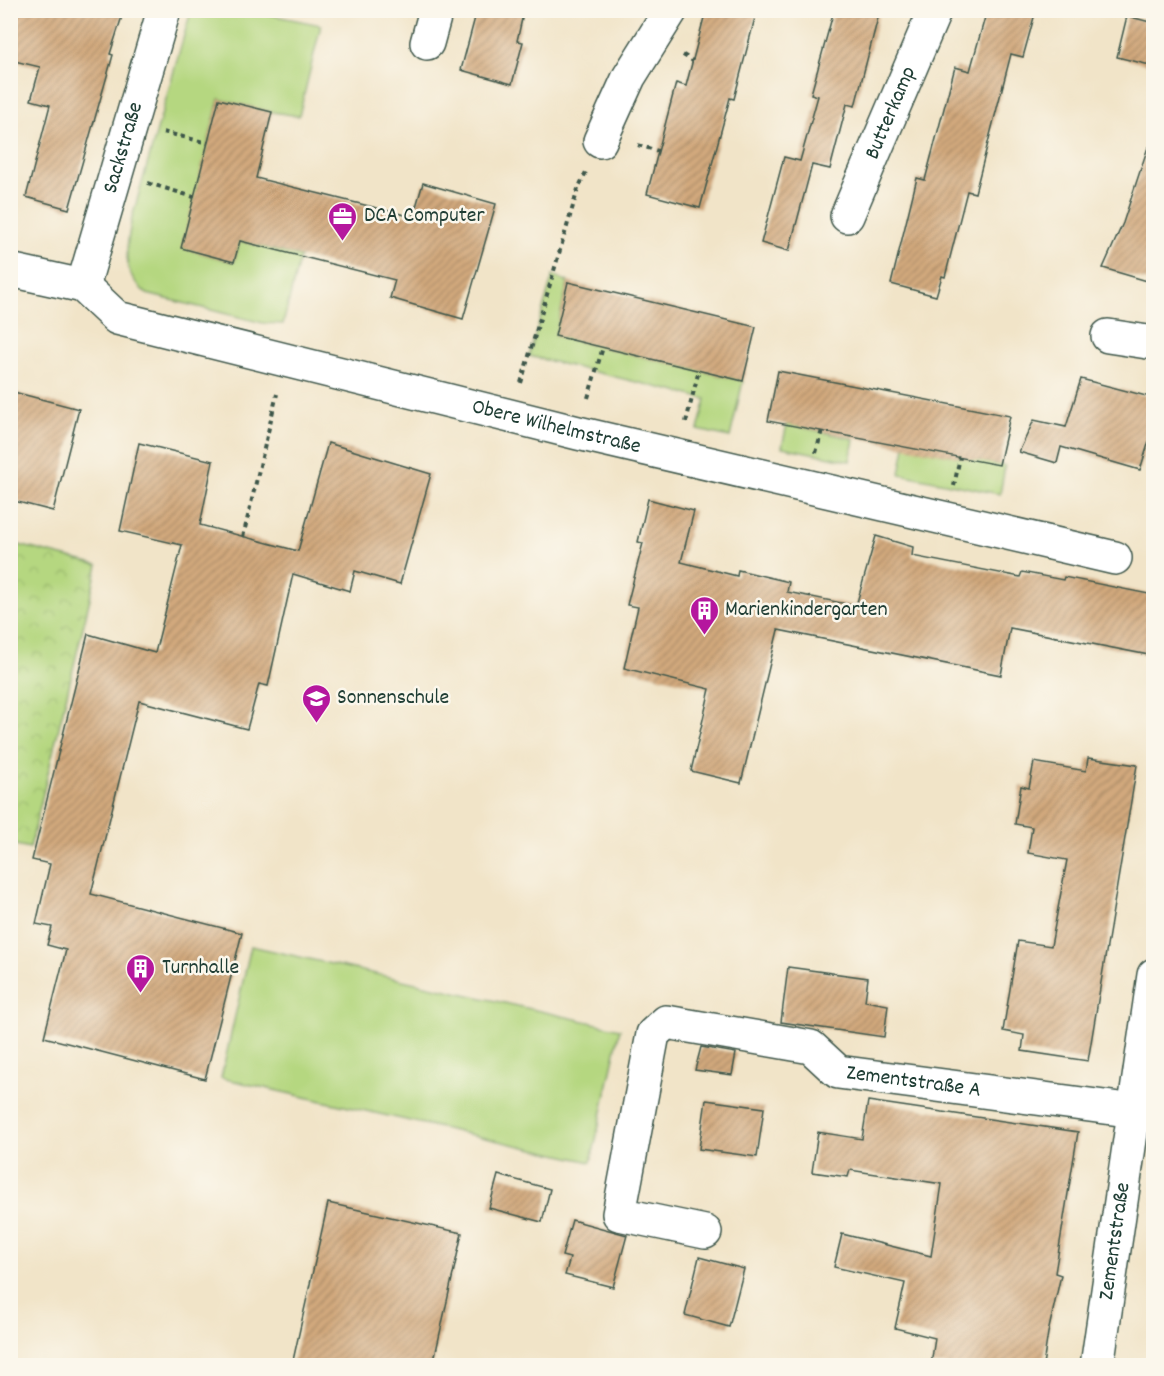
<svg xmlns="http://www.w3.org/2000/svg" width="1164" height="1376" font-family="Dekko,sans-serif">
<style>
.grass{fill:#b5d780;stroke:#6a8a5a;stroke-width:1.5}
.park{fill:url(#park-crowns);stroke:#6a8a5a;stroke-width:1.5}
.building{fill:url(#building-hatch)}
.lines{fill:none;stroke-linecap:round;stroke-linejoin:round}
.minor-casing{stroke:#3e564a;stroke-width:36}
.path{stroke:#3e564a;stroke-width:4;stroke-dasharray:4.5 4.5;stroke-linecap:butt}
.minor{stroke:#fff;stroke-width:33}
.labels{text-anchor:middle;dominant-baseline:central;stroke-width:5;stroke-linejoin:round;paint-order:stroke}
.street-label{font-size:22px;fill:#1f3d34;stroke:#fbf7ec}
.poi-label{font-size:22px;fill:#1f3d34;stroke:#fbf7ec;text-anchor:start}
</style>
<defs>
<pattern id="park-crowns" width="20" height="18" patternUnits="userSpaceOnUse" patternTransform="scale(1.5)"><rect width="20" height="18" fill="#b5d780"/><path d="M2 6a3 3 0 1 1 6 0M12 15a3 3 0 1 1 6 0" fill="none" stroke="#9bb96f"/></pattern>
<pattern id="building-hatch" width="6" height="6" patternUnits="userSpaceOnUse" patternTransform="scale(1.5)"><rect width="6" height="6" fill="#d2a97d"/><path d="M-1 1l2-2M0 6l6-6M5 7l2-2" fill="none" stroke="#aa8b67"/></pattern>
</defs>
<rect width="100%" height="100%" fill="#fbf7ec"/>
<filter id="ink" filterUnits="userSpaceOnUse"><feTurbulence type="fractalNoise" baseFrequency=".0167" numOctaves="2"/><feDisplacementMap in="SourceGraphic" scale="12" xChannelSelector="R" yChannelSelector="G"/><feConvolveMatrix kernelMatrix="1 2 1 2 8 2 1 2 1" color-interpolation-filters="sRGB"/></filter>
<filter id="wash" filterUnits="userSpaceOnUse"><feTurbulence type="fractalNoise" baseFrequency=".008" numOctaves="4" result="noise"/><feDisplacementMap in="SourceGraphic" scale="24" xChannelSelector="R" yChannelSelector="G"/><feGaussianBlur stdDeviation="1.35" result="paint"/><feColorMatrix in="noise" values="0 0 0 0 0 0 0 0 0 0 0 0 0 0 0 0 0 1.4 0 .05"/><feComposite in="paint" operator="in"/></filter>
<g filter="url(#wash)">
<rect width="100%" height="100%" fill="#f1e4c8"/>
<g class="grass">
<path d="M191 11H251L321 25 299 116 272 112 219 99 182 248 234 262 240 241 300 257 283 324 263 323 147 294C120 272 126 250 132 218Z"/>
<polygon points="553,275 568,282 555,336 743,381 730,437 698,430 706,399 529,356"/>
<polygon points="787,424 854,439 850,461 782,447"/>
<polygon points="905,446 1005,466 1000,494 900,474"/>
<polygon points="251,946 620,1029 591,1162 221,1078"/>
</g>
<polygon class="park" points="11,543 98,565 30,848 11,844"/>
<g id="blocks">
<g class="building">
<polygon points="10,10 124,10 110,54 113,55 69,209 26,197 50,105 31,100 40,67 10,60"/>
<polygon points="477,10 524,10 517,41 523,42 512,84 461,70"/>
<polygon points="706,10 757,10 734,99 730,98 700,208 647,194 676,83 686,86"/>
<polygon points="834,10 880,10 855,106 847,104 830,169 812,165 789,251 761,243 784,157 800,161 818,96 811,94"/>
<polygon points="987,10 1036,10 1023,57 1011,54 975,193 967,191 945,277 942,276 936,296 891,284 917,178 925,180 955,67 970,71"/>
<polygon points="1127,16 1154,23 1154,66 1117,57"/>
<polygon points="219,99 272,112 256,178 413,217 423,183 496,204 463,319 390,298 395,280 240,241 234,262 181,248"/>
<polygon points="1148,147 1154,148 1154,283 1103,268 1123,223"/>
<polygon points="568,282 756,327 743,381 555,336"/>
<polygon points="778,371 1010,416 999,465 768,421"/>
<polygon points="1081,379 1154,398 1154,425 1140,470 1061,447 1057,463 1019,452 1034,420 1066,427"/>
<polygon points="10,391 79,409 53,511 10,500"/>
<polygon points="139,443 213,461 200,525 298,551 328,443 431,474 400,584 355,571 350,591 293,574 268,686 259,684 247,729 139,701 91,894 242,933 205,1079 44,1037 66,950 47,945 52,927 36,924 50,864 32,860 88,634 155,653 182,545 120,531"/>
<polygon points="648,499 694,511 681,562 737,576 738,570 789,582 787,592 856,606 876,536 913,547 912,556 1020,577 1022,572 1063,580 1064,577 1154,595 1154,656 1010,628 1001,675 778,630 741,783 691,771 710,689 624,668 638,607 627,605 643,543 638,542"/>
<polygon points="1088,758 1137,765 1088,1061 1022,1051 1024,1035 1003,1031 1018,941 1051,946 1067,860 1028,853 1032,827 1015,824 1021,786 1029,788 1034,762 1086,771"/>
<polygon points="788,967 868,978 865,1001 888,1005 884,1037 781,1022"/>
<polygon points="701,1047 736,1053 732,1075 695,1070"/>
<polygon points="706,1100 764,1108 757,1157 699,1149"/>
<polygon points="868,1101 1078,1132 1055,1273 1061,1275 1048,1333 1043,1365 931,1365 935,1338 895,1328 905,1283 834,1267 842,1234 931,1256 942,1184 850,1170 848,1177 812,1172 818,1132 862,1139"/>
<polygon points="498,1175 550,1189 542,1222 489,1208"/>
<polygon points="328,1203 462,1233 433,1365 292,1365"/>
<polygon points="572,1220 627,1235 613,1287 565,1275 570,1258 562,1256"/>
<polygon points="699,1257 744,1269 729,1327 685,1315"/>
</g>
</g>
</g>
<g filter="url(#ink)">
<use href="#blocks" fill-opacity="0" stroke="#3e564a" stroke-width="1.5"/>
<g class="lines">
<defs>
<g id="minor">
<polyline points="427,43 436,10"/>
<polyline points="600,141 629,77 671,10"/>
<path id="s1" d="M847 216 935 10"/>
<path id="s2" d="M10 270 83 286 117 318 578 433 1115 558"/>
<path id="s3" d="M83 286 164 10"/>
<polyline points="1108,336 1154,343"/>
<path id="s4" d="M705 1232 619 1214 653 1034 666 1022 811 1047 838 1072 1135 1111"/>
<path id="s5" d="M1097 1366 1154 975"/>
</g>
</defs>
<use href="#minor" class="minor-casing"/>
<g class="path">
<polyline points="683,55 693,61"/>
<polyline points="163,132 208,143"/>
<polyline points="638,145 658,151"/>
<polyline points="148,183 194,197"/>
<polyline points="521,383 578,189 586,172"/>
<polyline points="588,398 603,347"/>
<polyline points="686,422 699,370"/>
<polyline points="816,453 822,430"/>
<polyline points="954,486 960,457"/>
<polyline points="243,537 277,394"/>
</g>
<use href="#minor" class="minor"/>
</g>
</g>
<defs>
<symbol id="office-pin" viewBox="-11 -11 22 30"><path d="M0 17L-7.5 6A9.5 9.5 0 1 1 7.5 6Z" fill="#b5179e" stroke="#fbf7ec"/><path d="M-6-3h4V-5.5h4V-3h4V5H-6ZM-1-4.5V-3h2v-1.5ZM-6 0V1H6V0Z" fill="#fff"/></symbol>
<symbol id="building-pin" viewBox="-11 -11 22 30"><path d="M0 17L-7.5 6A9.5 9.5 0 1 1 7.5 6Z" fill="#b5179e" stroke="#fbf7ec"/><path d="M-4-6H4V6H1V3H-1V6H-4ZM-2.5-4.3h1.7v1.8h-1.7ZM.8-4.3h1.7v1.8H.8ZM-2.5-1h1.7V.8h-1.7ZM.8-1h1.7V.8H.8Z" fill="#fff"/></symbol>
<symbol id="school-pin" viewBox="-11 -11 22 30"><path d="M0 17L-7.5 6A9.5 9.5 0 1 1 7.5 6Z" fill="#b5179e" stroke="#fbf7ec"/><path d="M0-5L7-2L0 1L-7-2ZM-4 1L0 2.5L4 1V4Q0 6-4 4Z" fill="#fff"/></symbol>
</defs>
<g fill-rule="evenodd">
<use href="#office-pin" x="326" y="200" width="33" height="45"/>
<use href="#building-pin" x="688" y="594" width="33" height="45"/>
<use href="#school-pin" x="300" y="682" width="33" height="45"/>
<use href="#building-pin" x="124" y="952" width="33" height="45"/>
</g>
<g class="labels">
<g class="street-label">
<text stroke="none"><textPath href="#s1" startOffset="112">Butterkamp</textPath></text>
<text stroke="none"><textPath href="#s3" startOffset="144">Sackstraße</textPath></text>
<text stroke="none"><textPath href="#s2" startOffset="574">Obere Wilhelmstraße</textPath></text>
<text stroke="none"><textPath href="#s4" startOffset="549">Zementstraße A</textPath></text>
<text stroke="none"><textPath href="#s5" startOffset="126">Zementstraße</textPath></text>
</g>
<g class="poi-label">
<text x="364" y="216">DCA Computer</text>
<text x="725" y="610">Marienkindergarten</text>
<text x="337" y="698">Sonnenschule</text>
<text x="162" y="968">Turnhalle</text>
</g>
</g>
<rect width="1164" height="1376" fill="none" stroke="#fbf7ec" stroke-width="36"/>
</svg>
